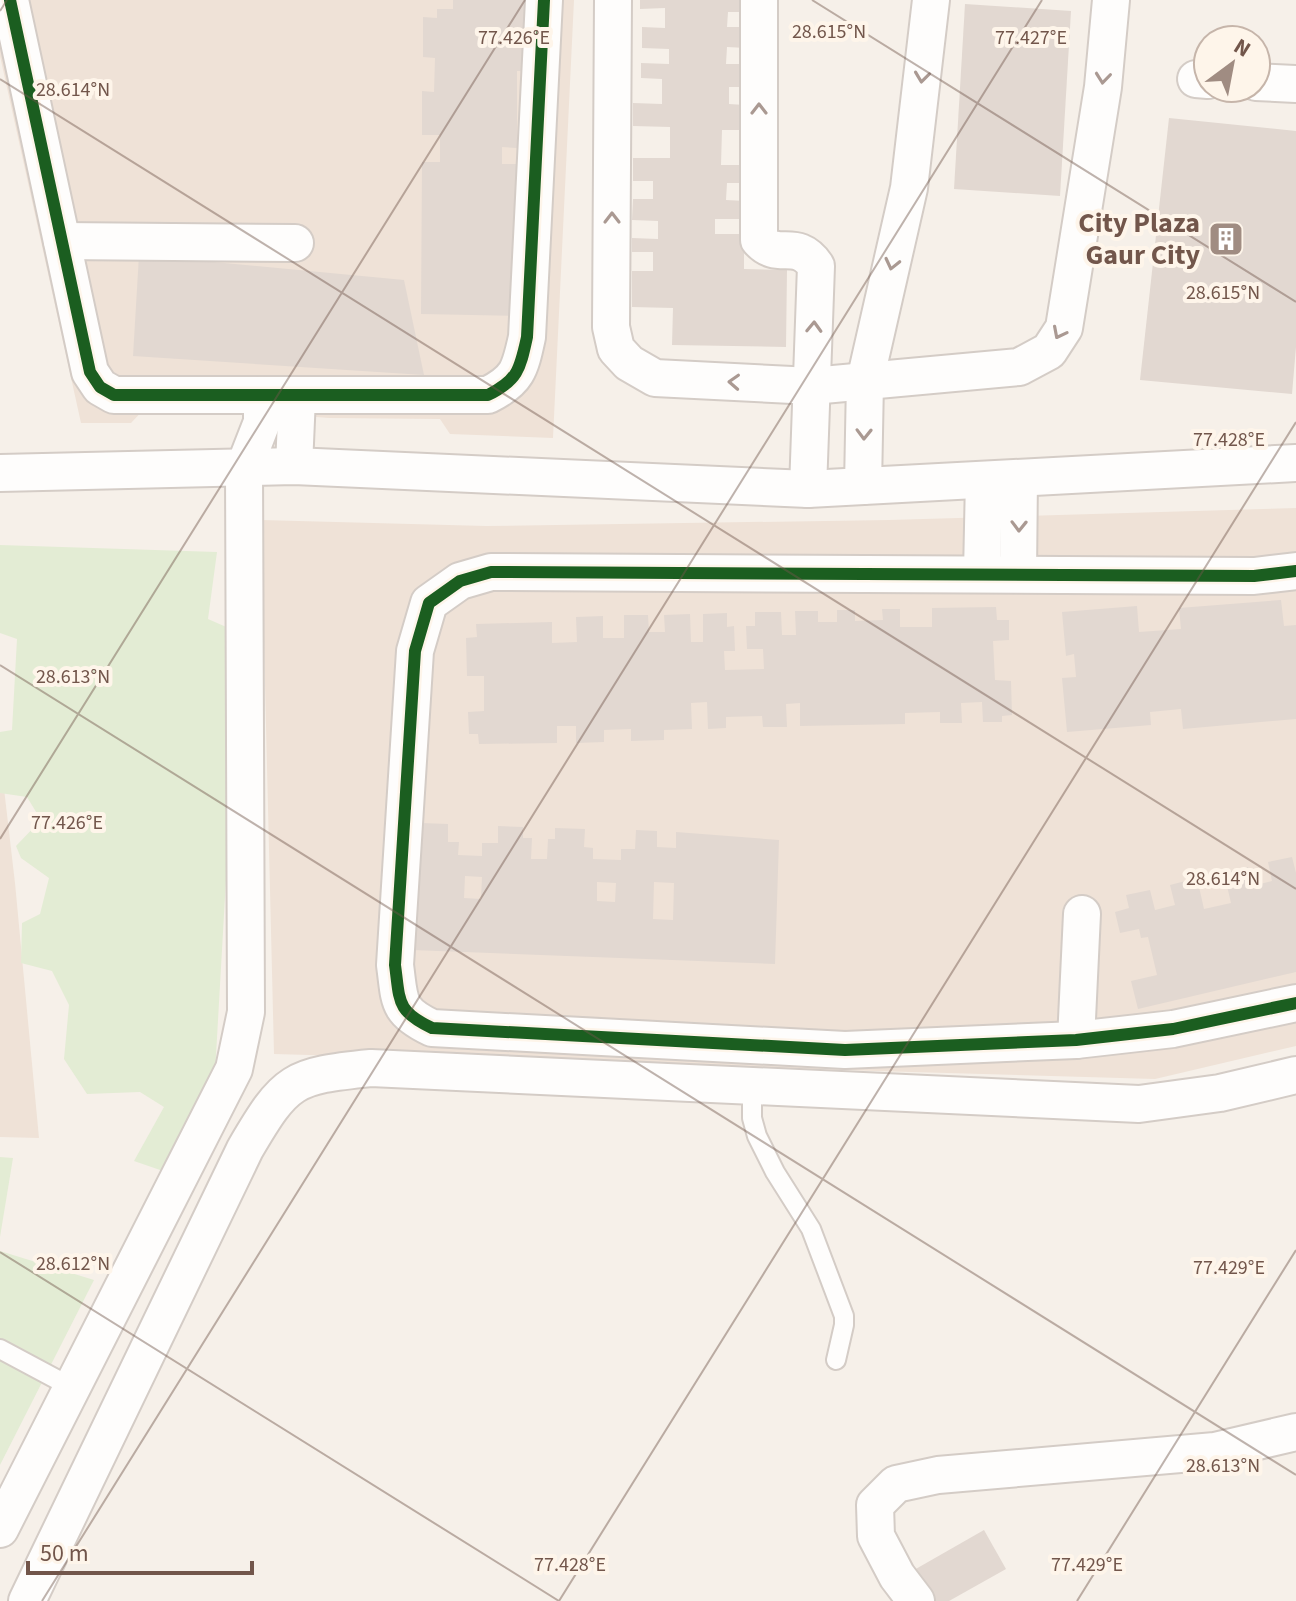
<svg xmlns="http://www.w3.org/2000/svg" width="1296" height="1601" font-family="'Source Sans 3',sans-serif">
<style>
.residential{fill:#efe2d7}
.green{fill:#e3ecd4}
.building{fill:#e2d8d1;fill-rule:evenodd}
.lines{fill:none;stroke-linecap:round;stroke-linejoin:round}
.service-casing{stroke:#d4ccc6;stroke-width:22}
.minor-casing{stroke:#d4ccc6;stroke-width:40}
.service{stroke:#fefdfc;stroke-width:18}
.minor{stroke:#fefdfc;stroke-width:36}
.cycleway-casing{stroke:#fef5ea;stroke-width:17}
.cycleway{stroke:#1b5e20;stroke-width:12}
.oneway{stroke:#aa9992}
.ticks{fill:none;stroke:#72564b;stroke-width:2;stroke-opacity:0.45}
.labels{text-anchor:middle;dominant-baseline:central;stroke-width:8;stroke-linejoin:round;paint-order:stroke}
.poi-label{font-size:28px;font-weight:bold;fill:#72564b;stroke:#fef5ea;text-anchor:end}
.ticks-label{font-size:20px;text-anchor:middle;fill:#72564b;stroke:#fef5ea;stroke-width:8;stroke-linejoin:round;paint-order:stroke}
</style>
<rect width="100%" height="100%" fill="#f6f0e9"/>
<g class="residential">
<polygon points="0,0 574,0 553,438 450,434 440,419 329,418 149,404 131,423 81,423 0,56"/>
<polygon points="1296,508 1296,1046 1155,1079 274,1054 261,520 486,526 889,520"/>
<polygon points="0,754 15,883 39,1138 0,1137"/>
</g>
<g class="green">
<polygon points="0,545 217,552 208,619 240,633 215,1073 163,1171 134,1161 164,1107 140,1092 87,1094 64,1059 69,1005 52,971 21,963 22,923 40,914 49,878 21,858 16,846 41,820 27,797 0,793 0,732 12,730 17,639 0,633"/>
<polygon points="0,1157 13,1158 0,1237"/>
<polygon points="0,1251 94,1280 0,1465"/>
</g>
<g class="building">
<polygon points="453,0 531,0 531,71 517,71 517,148 502,147 502,164 517,164 516,316 421,314 422,162 440,162 440,135 422,135 422,91 434,92 435,58 423,57 423,17 437,18 437,9 453,9"/>
<polygon points="640,0 744,0 746,12 728,12 727,27 746,27 746,48 727,47 726,64 746,64 746,87 729,87 729,104 745,105 745,130 722,130 721,165 745,165 745,183 727,183 726,200 745,201 745,219 715,219 715,234 744,234 744,269 787,270 786,347 672,345 673,308 632,307 632,271 653,271 653,252 632,252 632,238 658,239 658,221 632,220 633,199 653,199 653,181 633,181 633,158 670,158 670,127 633,126 633,103 662,104 662,79 641,78 641,63 669,64 669,49 642,48 642,27 665,28 665,8 640,9"/>
<polygon points="965,4 1071,11 1060,196 954,189"/>
<polygon points="1169,118 1296,131 1296,347 1292,394 1140,380"/>
<polygon points="139,255 404,280 424,375 133,356"/>
<polygon points="1281,600 1284,626 1296,625 1296,719 1183,729 1181,709 1150,712 1151,725 1067,732 1062,678 1076,677 1074,654 1066,656 1062,612 1137,606 1139,632 1181,629 1179,608"/>
<polygon points="996,607 997,620 1009,620 1009,640 993,641 995,680 1011,681 1012,715 1002,716 1002,722 983,722 982,702 961,703 962,723 940,723 940,712 905,713 905,724 800,726 800,703 786,704 787,727 763,727 762,716 726,717 726,728 708,729 707,702 691,703 692,729 664,730 664,740 631,741 631,729 604,730 604,742 576,743 576,726 557,726 557,743 479,744 478,734 469,734 468,712 484,711 484,676 467,676 466,638 477,637 476,624 552,622 552,643 577,642 576,617 603,616 603,638 624,638 624,615 648,615 649,632 665,632 664,615 690,614 691,642 703,642 703,614 727,613 727,627 734,626 735,651 724,651 725,670 764,669 763,649 747,649 746,626 755,626 755,612 781,612 782,635 796,635 795,611 818,611 818,622 837,622 837,610 855,610 855,621 883,620 882,609 900,609 900,627 932,627 932,608"/>
<path d="M421 823 448 824V842H459L458 855 482 856V843H498V826L523 827V838H532L531 859H547L548 839H555V828L585 829 584 847 593 848V859L621 860V849H635L636 830 657 831V847L676 848V832L779 840 775 964 412 950ZM465 876 482 877 481 899 464 898ZM597 882 616 883 615 902 597 901ZM654 882 674 883 673 920 653 919Z"/>
<polygon points="1292,857 1296,873 1296,972 1138,1009 1131,981 1157,975 1148,937 1141,938 1139,929 1120,933 1115,912 1129,908 1126,895 1150,890 1155,910 1175,905 1170,885 1197,878 1204,909 1231,903 1224,873 1248,867 1252,886 1272,881 1268,862"/>
<polygon points="984,1530 1006,1569 949,1601 932,1601 914,1570"/>
</g>
<g class="lines">
<defs>
<g id="service">
<polyline points="752,1086 752,1118 757,1136 775,1172 811,1229 844,1316 844,1325 836,1360"/>
<polyline points="0,1349 73,1388"/>
</g>
<g id="minor">
<path d="M10 0 90 372 100 387 114 395H488C518 380 520 369 527 337L544 0"/>
<polyline points="613,0 611,327 616,349 629,363 655,378 812,386 1019,367 1049,351 1064,328 1103,87 1111,0"/>
<path d="M759 0V240C779 262 796 237 816 266L808 489"/>
<polyline points="1196,79 1208,80"/>
<polyline points="1256,82 1296,84"/>
<polyline points="62,241 295,243"/>
<polyline points="294,466 297,397"/>
<polyline points="0,473 294,466 808,489 1296,463"/>
<polyline points="863,486 865,381 909,188 931,0"/>
<path d="M1296 571 1254 576 491 572 460 581 429 603 415 651 395 965C400 1001 396 1011 432 1028L845 1050 1076 1040 1173 1029 1296 1003"/>
<polyline points="982,574 984,480"/>
<polyline points="1018,574 1019,478"/>
<polyline points="1076,1040 1082,914"/>
<polyline points="0,1529 234,1069 246,1012 244,468 262,422 262,396"/>
<path d="M27 1601 245 1149C286 1079 292 1076 371 1068L1139 1104 1220 1093 1296 1075"/>
<polyline points="916,1601 897,1576 876,1536 875,1505 896,1484 938,1475 1215,1451 1296,1432"/>
</g>
</defs>
<use href="#service" class="service-casing"/>
<use href="#minor" class="minor-casing"/>
<use href="#service" class="service"/>
<use href="#minor" class="minor"/>
<defs>
<g id="cycleway">
<path d="M10 0 90 372 100 387 114 395H488C518 380 520 369 527 337L544 0"/>
<path d="M1296 571 1254 576 491 572 460 581 429 603 415 651 395 965C400 1001 396 1011 432 1028L845 1050 1076 1040 1173 1029 1296 1003"/>
</g>
</defs>
<use href="#cycleway" class="cycleway-casing"/>
<use href="#cycleway" class="cycleway"/>
</g>
<defs><path id="oneway-chevron" d="M-2-3.5L2.5 0L-2 3.5" fill="none" stroke-width="1.6" stroke-linecap="round" stroke-linejoin="round" transform="scale(2)"/></defs>
<g class="oneway">
<use href="#oneway-chevron" transform="translate(922 77) rotate(97)"/>
<use href="#oneway-chevron" transform="translate(1103 78) rotate(96)"/>
<use href="#oneway-chevron" transform="translate(759 109) rotate(-90)"/>
<use href="#oneway-chevron" transform="translate(612 218) rotate(-90)"/>
<use href="#oneway-chevron" transform="translate(892 264) rotate(103)"/>
<use href="#oneway-chevron" transform="translate(814 327) rotate(-88)"/>
<use href="#oneway-chevron" transform="translate(1059 333) rotate(117)"/>
<use href="#oneway-chevron" transform="translate(734 382) rotate(-177)"/>
<use href="#oneway-chevron" transform="translate(864 434) rotate(91)"/>
<use href="#oneway-chevron" transform="translate(1019 526) rotate(91)"/>
</g>
<path class="ticks" d="M812 0 1296 302M0 11 7 0M0 79 1296 889M0 665 1296 1475M0 839 525 0M0 1252 559 1601M42 1601 1042 0M559 1601 1296 422M1077 1601 1296 1250"/>
<defs>
<symbol id="building-square" viewBox="-11 -11 22 22"><rect x="-9" y="-9" width="18" height="18" rx="4" fill="#a08c82" stroke="#fef5ea"/><path d="M-4-6H4V6H1V3H-1V6H-4ZM-2.5-4.3h1.7v1.8h-1.7ZM.8-4.3h1.7v1.8H.8ZM-2.5-1h1.7V.8h-1.7ZM.8-1h1.7V.8H.8Z" fill="#fff"/></symbol>
</defs>
<g fill-rule="evenodd">
<use href="#building-square" x="1206" y="219" width="40" height="40"/>
</g>
<g class="labels">
<g class="poi-label">
<text x="1200" y="223">City Plaza<tspan x="1200" dy="32">Gaur City</tspan></text>
</g>
</g>
<g class="ticks-label">
<text x="829" y="38">28.615°N</text>
<text x="514" y="44">77.426°E</text>
<text x="1031" y="44">77.427°E</text>
<text x="73" y="96">28.614°N</text>
<text x="1223" y="299">28.615°N</text>
<text x="1229" y="446">77.428°E</text>
<text x="73" y="683">28.613°N</text>
<text x="67" y="829">77.426°E</text>
<text x="1223" y="885">28.614°N</text>
<text x="73" y="1270">28.612°N</text>
<text x="1229" y="1274">77.429°E</text>
<text x="1223" y="1472">28.613°N</text>
<text x="570" y="1571">77.428°E</text>
<text x="1087" y="1571">77.429°E</text>
</g>
<g transform="translate(1232 64) rotate(32)"><circle r="38" fill="#fef5ea" stroke="#c6b5aa" stroke-width="2"/>
<path d="M0-6L14 30L0 20L-14 30Z" fill="#a08c82"/>
<text y="-12" font-size="22" font-weight="bold" text-anchor="middle" fill="#72564b">N</text>
</g>
<path d="M28 1561v12h224v-12" fill="none" stroke="#72564b" stroke-width="4"/>
<text x="40" y="1561" font-size="24" fill="#72564b" stroke="#fef5ea" stroke-width="6" paint-order="stroke">50 m</text>
</svg>
